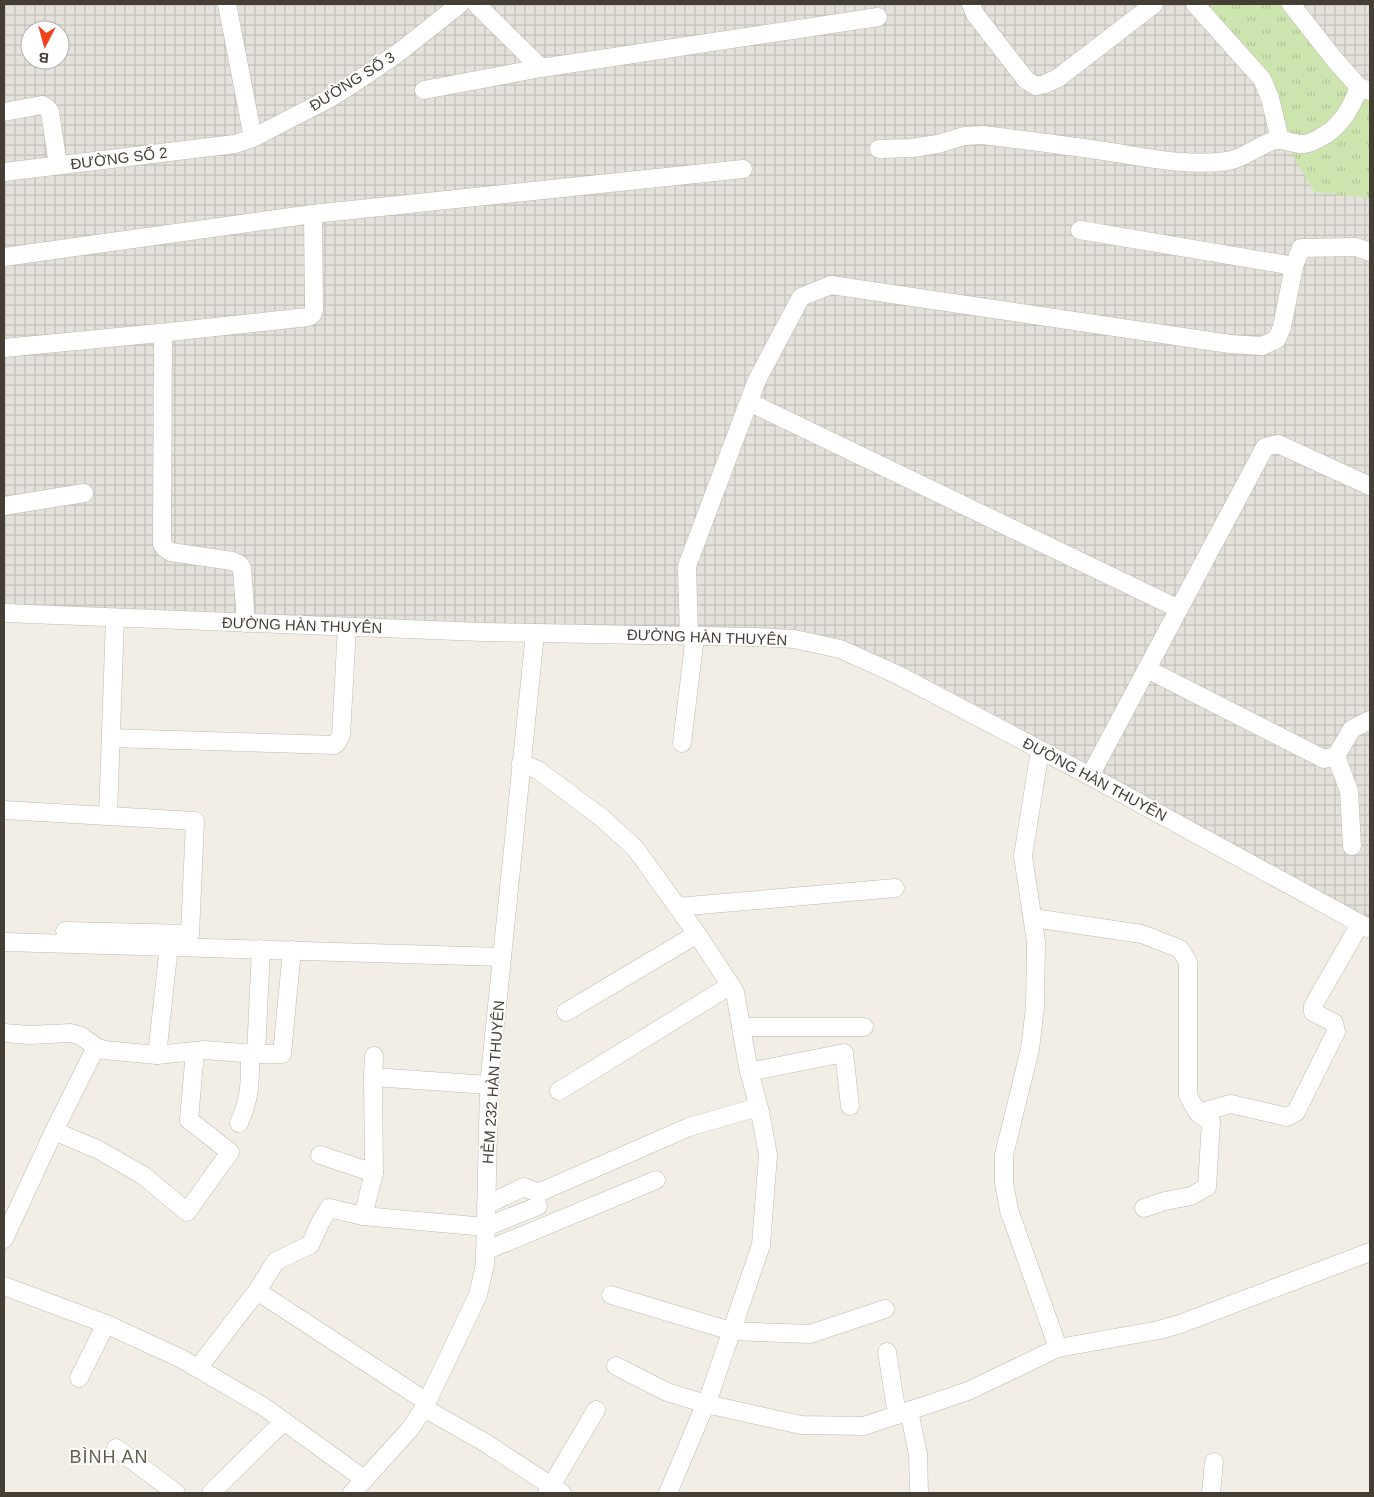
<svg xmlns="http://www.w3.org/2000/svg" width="1374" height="1497" font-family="Helvetica,sans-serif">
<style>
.industrial{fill:url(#industrial-grid);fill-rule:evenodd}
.grass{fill:url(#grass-tufts)}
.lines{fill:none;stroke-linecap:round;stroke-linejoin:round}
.minor-casing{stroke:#c0b9ab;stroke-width:19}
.minor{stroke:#fff;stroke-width:18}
.labels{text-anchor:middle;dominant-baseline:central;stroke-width:4;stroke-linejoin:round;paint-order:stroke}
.street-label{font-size:15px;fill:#443e35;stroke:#fff}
.quarter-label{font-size:18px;letter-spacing:1px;fill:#665c4d;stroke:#fff}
</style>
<defs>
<pattern id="industrial-grid" width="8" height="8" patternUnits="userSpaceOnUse" patternTransform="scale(1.25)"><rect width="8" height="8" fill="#e4e0da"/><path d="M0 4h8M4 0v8" fill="none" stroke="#c5c1bc"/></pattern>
<pattern id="grass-tufts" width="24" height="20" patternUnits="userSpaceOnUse" patternTransform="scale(1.25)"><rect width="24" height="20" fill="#cce5af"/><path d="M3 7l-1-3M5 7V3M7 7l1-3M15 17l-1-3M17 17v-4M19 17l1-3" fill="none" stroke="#b0c697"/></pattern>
</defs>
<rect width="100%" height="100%" fill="#f2eee5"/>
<g class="industrial">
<path d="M4 4H1199L1236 44 1314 192 1370 198V919L1091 766 904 667 843 640 798 630 759 628 482 623 4 604ZM30 30H60V60H30Z"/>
<polygon points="1286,4 1370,4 1370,95"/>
</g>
<polygon class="grass" points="1199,4 1286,4 1370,95 1370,198 1314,192 1282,137 1273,97"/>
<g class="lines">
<defs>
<g id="minor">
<polyline points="227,4 253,138"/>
<polyline points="476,4 541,68 878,17"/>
<polyline points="971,4 975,14 1026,80 1036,86 1045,84 1058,78 1154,4"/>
<polyline points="1195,4 1262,79 1270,98 1280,140"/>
<polyline points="1291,4 1334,59 1359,87 1370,91"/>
<polyline points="424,90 541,68"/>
<polyline points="4,112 42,105 47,108 50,112 58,165"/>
<path d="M879 149 912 148 938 144 964 136 983 135C1023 140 1063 145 1104 151 1145 157 1187 167 1228 161 1246 158 1260 143 1277 140 1286 139 1295 145 1304 144 1308 144 1314 141 1318 139 1340 128 1351 109 1359 87"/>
<polyline points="4,172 235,144 253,138 274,127 334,96 363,77 398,53 460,4"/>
<polyline points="1080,230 1294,266"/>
<polyline points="4,257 313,214 743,169"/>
<polyline points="163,333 162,544 165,548 171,552 232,561 239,564 242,568 246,623"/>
<polyline points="4,348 160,333 308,317 312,315 314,310 313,214"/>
<polyline points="749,402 1179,609"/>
<polyline points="4,506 84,493"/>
<polyline points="4,613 482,632 755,637 794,639 840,649 898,675 1090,776 1370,929"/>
<polyline points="689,636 687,566 757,380 801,297 831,285 1230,344 1262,346 1277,339 1282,327 1294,266 1301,248 1356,247 1370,252"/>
<polyline points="1147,669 1324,759 1336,756"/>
<polyline points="111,738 334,745 337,743 341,735 347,627"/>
<polyline points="682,743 695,636"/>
<polyline points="1040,750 1023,856 1036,942 1035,1007 1030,1049 1004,1155 1004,1183 1009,1210 1058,1348"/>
<polyline points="521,763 538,770 602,818 635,848 697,934 735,992 748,1067 760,1112 768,1155 761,1245 711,1391 668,1493"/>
<polyline points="1090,776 1265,447 1278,444 1370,486"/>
<polyline points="4,810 195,821 190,934 65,931"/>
<polyline points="108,816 115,618"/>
<polyline points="1352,846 1349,791 1336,756 1352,729 1370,720"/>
<polyline points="677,907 895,888"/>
<polyline points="1033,918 1142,934 1180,949 1188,962 1188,1096 1198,1113 1211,1122 1207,1187 1191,1196 1165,1201 1144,1208"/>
<polyline points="4,942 502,957"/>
<polyline points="566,1012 697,934"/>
<polyline points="741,1027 864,1027"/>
<polyline points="4,1033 29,1035 71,1033 81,1036 96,1047 104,1050 157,1055 205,1050 256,1054 282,1054 292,950"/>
<polyline points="256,1054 261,949"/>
<polyline points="157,1055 169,946"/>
<polyline points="374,1056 373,1077 489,1085"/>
<polyline points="749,1072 844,1053 850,1106"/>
<polyline points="559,1091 731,985"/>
<polyline points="1198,1113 1231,1104 1287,1117 1296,1112 1336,1032 1334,1023 1313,1012 1313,1006 1360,924"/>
<path d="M239 1123C251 1096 250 1081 250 1053"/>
<polyline points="54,1131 99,1150 144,1176 187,1212 230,1152 189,1120 195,1051"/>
<polyline points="320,1155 374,1173 373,1077"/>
<polyline points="486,1205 524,1187 538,1193 689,1127 758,1107"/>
<polyline points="363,1216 374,1173"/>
<polyline points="4,1239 54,1131 96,1047"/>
<polyline points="485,1251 656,1180"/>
<polyline points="4,1286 106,1324 182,1359 264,1407 364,1479"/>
<polyline points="257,1291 276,1261 310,1245 320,1223 329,1208 363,1216 486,1227 538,1206"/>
<polyline points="611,1295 731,1331 810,1334 885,1309"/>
<polyline points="887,1352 897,1415"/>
<polyline points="616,1366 667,1392 706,1404 801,1425 864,1426 968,1391 1058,1348 1159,1330 1180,1324 1370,1252"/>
<polyline points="198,1368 257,1291 427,1402"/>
<polyline points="79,1378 106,1324"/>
<polyline points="424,1408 484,1442 562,1493"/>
<polyline points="909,1411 918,1454 919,1493"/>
<polyline points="116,1448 176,1493"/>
<polyline points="211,1493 284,1421"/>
<polyline points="352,1493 410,1429 424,1408 478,1295 485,1264 489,1085 535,633"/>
<polyline points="547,1493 596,1410"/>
<polyline points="1211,1493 1214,1462"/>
</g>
</defs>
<use href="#minor" class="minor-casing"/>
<use href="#minor" class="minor"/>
</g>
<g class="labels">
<g class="street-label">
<text transform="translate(352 81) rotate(-32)">ĐƯỜNG SỐ 3</text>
<text transform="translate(119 158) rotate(-7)">ĐƯỜNG SỐ 2</text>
<text transform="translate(302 625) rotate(2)">ĐƯỜNG HÀN THUYÊN</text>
<text transform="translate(707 637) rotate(2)">ĐƯỜNG HÀN THUYÊN</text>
<text transform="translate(1095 779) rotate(28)">ĐƯỜNG HÀN THUYÊN</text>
<text transform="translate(493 1082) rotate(-86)">HẺM 232 HÀN THUYÊN</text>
</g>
<g class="quarter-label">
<text x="109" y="1457">BÌNH AN</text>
</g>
</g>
<rect width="1374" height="1497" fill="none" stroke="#443e35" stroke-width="10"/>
<g transform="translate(45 45) rotate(186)"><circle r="24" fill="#ffffff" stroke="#b4b2ae"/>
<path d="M0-4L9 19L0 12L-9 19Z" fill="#f1401d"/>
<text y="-8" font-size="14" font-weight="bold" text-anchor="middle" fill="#443e35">B</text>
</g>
</svg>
